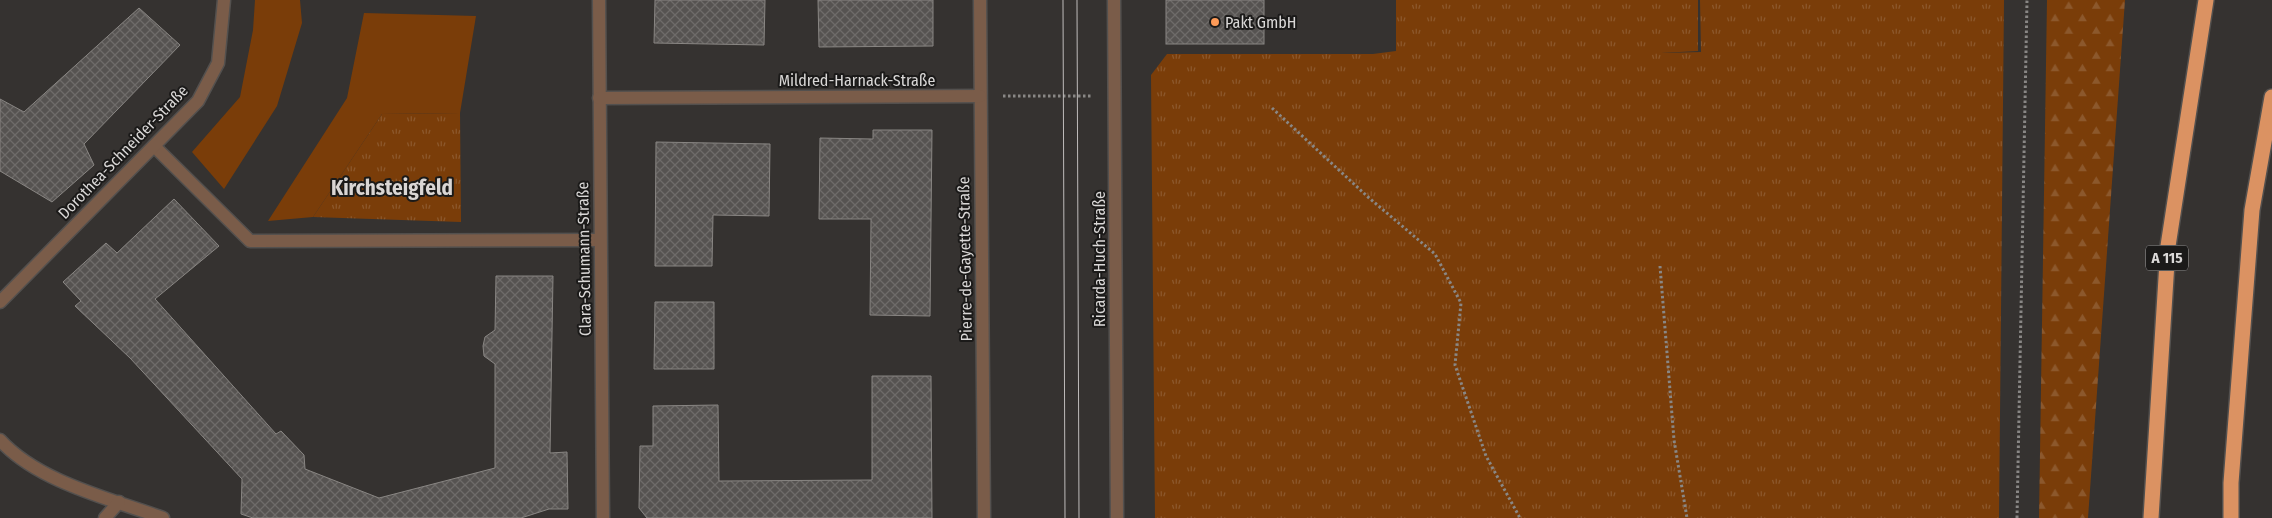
<svg xmlns="http://www.w3.org/2000/svg" width="2272" height="518" font-family="'Fira Sans Condensed',sans-serif">
<style>
.grass{fill:url(#grass-tufts)}
.forest{fill:url(#forest-firs)}
.green{fill:#7a3d09}
.building{fill:url(#building-cross-hatch);stroke:#898683}
.lines{fill:none;stroke-linecap:round;stroke-linejoin:round}
.lane-casing{stroke:#53504e;stroke-width:15}
.street-casing{stroke:#53504e;stroke-width:15}
.highway-casing{stroke:#53504e;stroke-width:18}
.path{stroke:#898785;stroke-width:3;stroke-dasharray:2.5 2.5;stroke-linecap:butt}
.lane{stroke:#7a5c49;stroke-width:12}
.street{stroke:#7a5c49;stroke-width:12}
.highway{stroke:#db9262;stroke-width:15}
.tram{stroke:#bfbcbb;stroke-width:1}
.poi-dot{fill:#fe9b58;stroke:#1b1a19;stroke-width:2}
.labels{text-anchor:middle;dominant-baseline:central;stroke-width:4;stroke-linejoin:round;paint-order:stroke}
.shield{fill:#1b1a19;stroke:#a19f9e;stroke-width:1}
.shield-label{font-size:15px;font-weight:bold;fill:#dad8d7}
.poi-label{font-size:16px;fill:#dad8d7;stroke:#1b1a19;text-anchor:start}
.street-label{font-size:16px;fill:#dad8d7;stroke:#1b1a19}
.district-label{font-size:21px;font-weight:bold;fill:#dad6d4;stroke:#1b1a19}
</style>
<defs>
<pattern id="grass-tufts" width="24" height="20" patternUnits="userSpaceOnUse" patternTransform="scale(1.25)"><rect width="24" height="20" fill="#7a3d09"/><path d="M3 7l-1-3M5 7V3M7 7l1-3M15 17l-1-3M17 17v-4M19 17l1-3" fill="none" stroke="#8c582c"/></pattern>
<pattern id="forest-firs" width="22" height="20" patternUnits="userSpaceOnUse" patternTransform="scale(1.25)"><rect width="22" height="20" fill="#7a3d09"/><path d="M5 1l3.5 6h-7zM16 11l3.5 6h-7z" fill="#8c582c"/></pattern>
<pattern id="building-cross-hatch" width="8" height="8" patternUnits="userSpaceOnUse" patternTransform="scale(1.25)"><rect width="8" height="8" fill="#565351"/><path d="M0 0l8 8M0 8l8-8" fill="none" stroke="#6e6b69"/></pattern>
</defs>
<rect width="100%" height="100%" fill="#353230"/>
<g class="grass">
<polygon points="1396,0 1698,0 1698,51 1661,53 1701,52 1700,0 2004,0 1999,518 1155,518 1151,75 1167,54 1373,54 1396,51"/>
<polygon points="460,113 461,222 313,217 382,114"/>
</g>
<polygon class="forest" points="2047,0 2125,0 2088,518 2039,518"/>
<g class="green">
<polygon points="255,0 300,0 302,23 277,106 224,189 192,152 240,97 253,30"/>
<polygon points="364,13 476,16 460,113 382,114 313,217 268,221 347,98"/>
</g>
<g class="building">
<polygon points="655,0 765,0 764,45 654,43"/>
<polygon points="818,0 933,0 933,46 819,47"/>
<rect x="1166" y="0" width="98" height="44"/>
<polygon points="139,8 180,45 84,144 94,165 52,202 0,171 0,99 24,112"/>
<polygon points="873,130 932,130 930,316 870,315 871,219 819,219 820,138 873,139"/>
<polygon points="656,142 770,144 769,216 713,215 712,266 655,266"/>
<polygon points="174,199 219,246 155,299 276,434 281,431 304,455 305,469 379,498 495,468 495,364 484,356 483,346 485,337 495,330 496,276 553,276 550,453 567,452 568,509 549,509 521,518 253,518 241,514 242,479 130,358 75,306 81,301 63,282 106,243 117,253"/>
<polygon points="655,302 714,302 714,369 654,369"/>
<polygon points="872,376 931,376 932,518 647,518 639,508 640,446 653,446 653,406 718,405 719,481 872,480"/>
</g>
<g class="lines">
<defs>
<polyline id="lane" points="154,146 250,241 599,240"/>
<g id="street">
<polyline points="599,0 603,518"/>
<polyline points="980,0 984,518"/>
<polyline points="1114,0 1117,518"/>
<polyline points="599,98 980,96"/>
<polyline points="0,302 198,101 218,63 224,0"/>
<path d="M0 440C38 482 111 499 163 518"/>
<polyline points="105,518 119,502"/>
</g>
<g id="highway">
<polyline points="2151,518 2168,246 2206,0"/>
<polyline points="2231,518 2231,483 2252,210 2272,97"/>
</g>
</defs>
<use href="#lane" class="lane-casing"/>
<use href="#street" class="street-casing"/>
<use href="#highway" class="highway-casing"/>
<g class="path">
<polyline points="1003,96 1092,96"/>
<polyline points="1272,108 1368,197 1435,254 1461,303 1455,365 1486,456 1520,518"/>
<polyline points="1660,266 1674,440 1687,518"/>
<polyline points="2017,518 2027,0"/>
</g>
<use href="#lane" class="lane"/>
<use href="#street" class="street"/>
<use href="#highway" class="highway"/>
<g class="tram">
<polyline points="1063,0 1065,518"/>
<polyline points="1077,0 1079,518"/>
</g>
</g>
<circle class="poi-dot" cx="1215" cy="22" r="5"/>
<g class="labels">
<rect class="shield" x="2146" y="245.5" width="42" height="25" rx="4"/>
<g class="shield-label">
<text x="2167" y="258">A 115</text>
</g>
<g class="poi-label">
<text x="1225" y="22">Pakt GmbH</text>
</g>
<g class="street-label">
<text x="857" y="80">Mildred-Harnack-Straße</text>
<text transform="translate(123 152) rotate(-46)">Dorothea-Schneider-Straße</text>
<text transform="translate(584 259) rotate(-91)">Clara-Schumann-Straße</text>
<text transform="translate(965 259) rotate(-91)">Pierre-de-Gayette-Straße</text>
<text transform="translate(1099 259) rotate(-90)">Ricarda-Huch-Straße</text>
</g>
<g class="district-label">
<text x="392" y="188">Kirchsteigfeld</text>
</g>
</g>
</svg>
